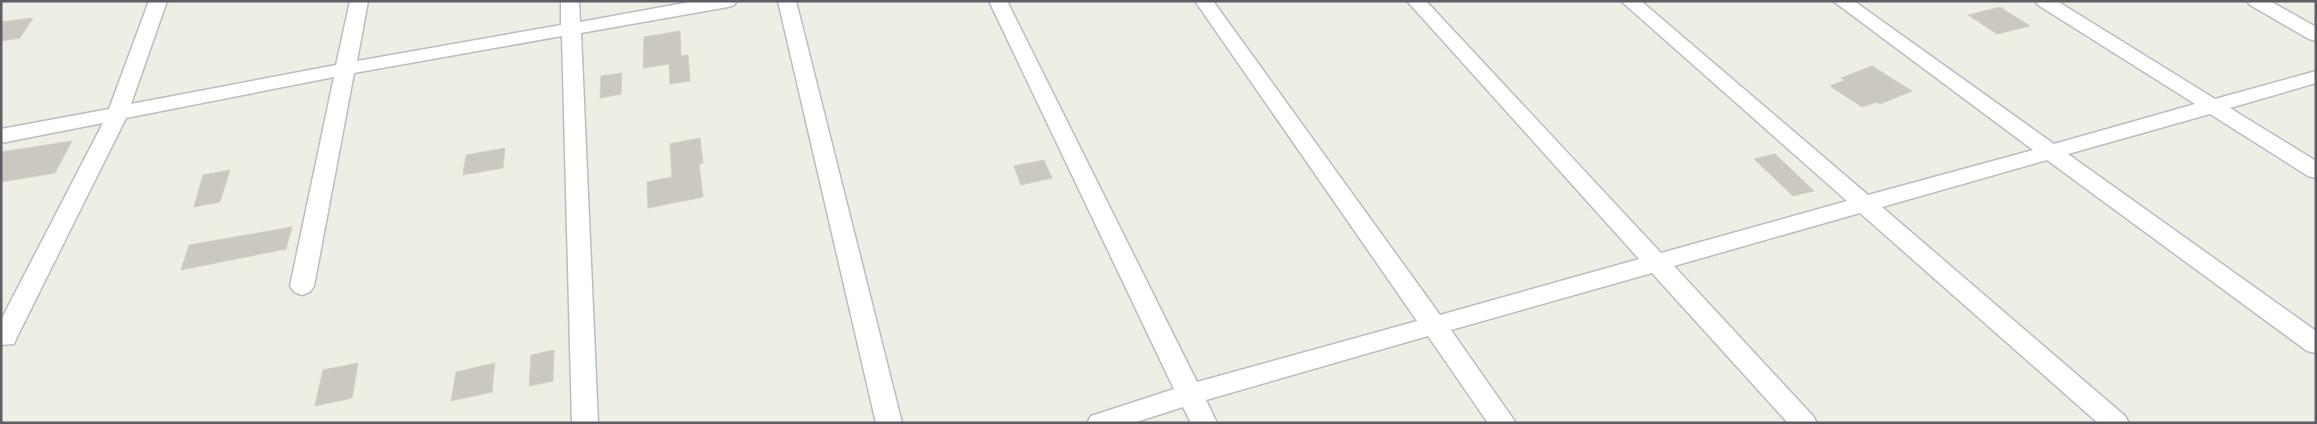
<svg xmlns="http://www.w3.org/2000/svg" width="2317" height="424" font-family="Manrope,sans-serif">
<style>
.building{fill:#cac8c1;stroke:#d4d1c2}
.lines{fill:none;stroke-linecap:round;stroke-linejoin:round}
.minor-casing{stroke:#bbbcc3;stroke-width:3}
.minor{fill:#fff;fill-rule:evenodd}
</style>
<rect width="100%" height="100%" fill="#efeee4"/>
<g class="building">
<polygon points="2000,7 2030,26 1997,34 1968,15"/>
<polygon points="33,18 20,38 1,41 1,22"/>
<polygon points="680,31 681,56 688,55 690,81 670,84 669,64 643,68 644,37"/>
<polygon points="1872,66 1912,91 1880,104 1877,102 1862,107 1830,86 1845,80 1841,78"/>
<polygon points="622,73 621,94 600,98 601,76"/>
<polygon points="700,138 703,163 699,164 703,197 648,208 647,182 672,177 670,144"/>
<polygon points="72,141 55,173 1,182 1,152"/>
<polygon points="505,148 503,168 463,175 466,155"/>
<polygon points="1775,154 1814,191 1793,196 1754,159"/>
<polygon points="1044,160 1052,178 1021,185 1014,166"/>
<polygon points="230,170 220,202 194,207 203,175"/>
<polygon points="292,227 286,249 181,270 189,245"/>
<polygon points="554,350 553,381 529,386 531,355"/>
<polygon points="358,363 352,398 315,406 323,370"/>
<polygon points="495,363 492,392 451,401 456,372"/>
</g>
<g class="lines">
<defs>
<g id="minor">
<polygon points="149,1 167,1 131,104 336,65 350,1 368,1 357,61 561,25 561,1 579,1 580,22 695,1 737,1 734,5 728,7 581,33 598,423 572,423 562,36 354,73 314,286 310,292 302,295 294,292 290,286 334,77 126,118 17,337 14,344 1,345 1,320 103,123 1,143 1,129 109,109"/>
<polygon points="778,1 796,1 902,423 876,423"/>
<polygon points="989,1 1007,1 1197,382 1417,321 1195,1 1213,1 1440,315 1639,259 1407,1 1426,1 1661,253 1847,201 1621,1 1641,1 1868,195 2033,150 1833,1 1854,1 2054,144 2195,104 2038,5 2035,1 2057,1 2215,99 2316,71 2316,83 2230,108 2316,161 2316,178 2308,176 2210,114 2068,154 2316,331 2316,353 2307,351 2047,160 1882,207 2125,416 2129,423 2098,423 1860,213 1674,266 1813,416 1817,423 1788,423 1652,273 1451,330 1516,423 1488,423 1428,336 1206,400 1217,423 1191,423 1183,407 1133,423 1087,423 1091,416 1174,389"/>
<polygon points="2247,1 2270,1 2316,27 2316,41 2309,39 2250,5"/>
</g>
</defs>
<use href="#minor" class="minor-casing"/>
<use href="#minor" class="minor"/>
</g>
<rect width="2317" height="424" fill="none" stroke="#5c5e65" stroke-width="5"/>
</svg>
